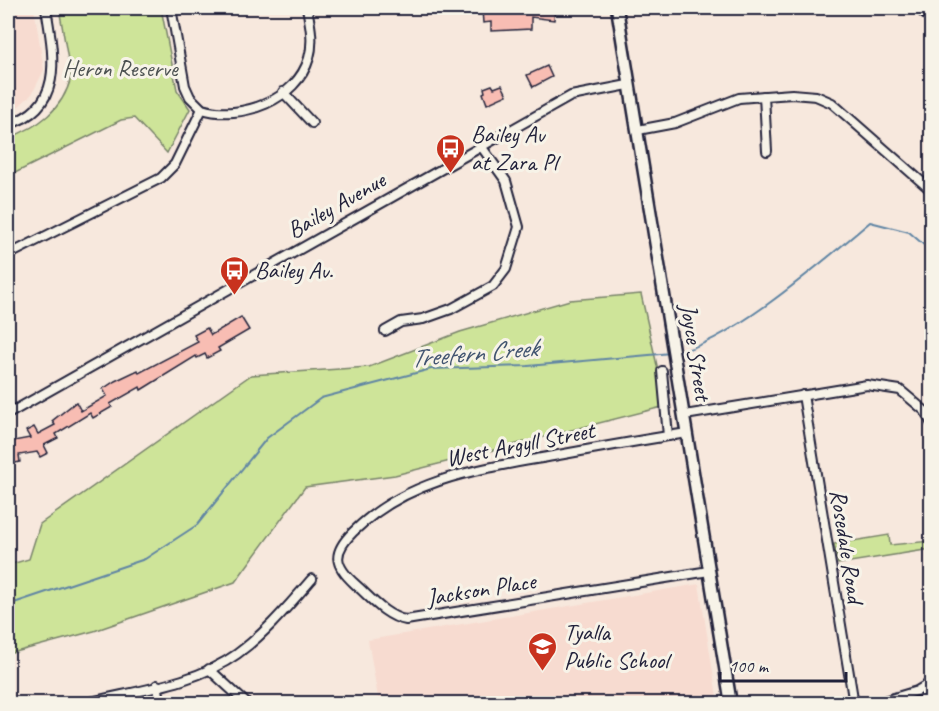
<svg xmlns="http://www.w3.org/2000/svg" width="939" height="711" font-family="Caveat,sans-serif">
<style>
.built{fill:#f7dbd0}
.green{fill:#cee499;stroke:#78836a;stroke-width:1.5}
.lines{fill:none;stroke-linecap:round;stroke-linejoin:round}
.stream{stroke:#6085a4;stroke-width:2}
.building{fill:#f8bdb3;stroke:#22223b;stroke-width:1.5}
.street-casing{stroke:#22223b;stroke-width:12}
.secondary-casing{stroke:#22223b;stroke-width:15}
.street{stroke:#f7f3e8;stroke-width:8}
.secondary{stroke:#f7f3e8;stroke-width:10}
.labels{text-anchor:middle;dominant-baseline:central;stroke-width:6;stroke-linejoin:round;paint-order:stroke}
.park-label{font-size:24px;fill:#4d5252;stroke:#f7f3e8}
.poi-label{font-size:24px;fill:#22223b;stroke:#f7f3e8;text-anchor:start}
.street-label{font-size:24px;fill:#22223b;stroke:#f7f3e8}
.water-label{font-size:26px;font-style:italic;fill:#415470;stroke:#f7f3e8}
</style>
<rect width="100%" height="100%" fill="#f7e8dd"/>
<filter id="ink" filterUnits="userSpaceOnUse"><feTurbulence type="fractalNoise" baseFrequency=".0167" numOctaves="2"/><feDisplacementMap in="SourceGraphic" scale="12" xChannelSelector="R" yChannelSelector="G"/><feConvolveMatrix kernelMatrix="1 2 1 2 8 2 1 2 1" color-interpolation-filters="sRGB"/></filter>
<g filter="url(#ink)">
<g class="built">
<polygon points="8,8 34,8 44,70 32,94 19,106 8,111"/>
<polygon points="699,584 718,703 379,703 368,640"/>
</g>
<g class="green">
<path d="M59 8H161L177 90 190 109 167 153 134 118 121 120 9 176 8 138C38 127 63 110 71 77Z"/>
<polygon points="641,294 666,406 395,475 305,487 235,582 94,631 8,654 8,565 29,559 40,524 251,375 369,367 460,332 570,300"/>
<polygon points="889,535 890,545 931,541 931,549 838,564 834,544"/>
</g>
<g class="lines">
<g class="stream">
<path d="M676 352C728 345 828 257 870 222L909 232 932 252"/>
<polyline points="8,605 145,559 197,525 267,438 321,398 431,369 528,366 671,353"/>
</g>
</g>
<g class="building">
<polygon points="533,8 555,8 554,20 531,17 531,29 491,31 491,22 483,23 482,10 533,10"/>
<polygon points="547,66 552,77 533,87 527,75"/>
<polygon points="492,85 494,88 502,85 507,95 487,104 483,93 485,92 484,88"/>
<polygon points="241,317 249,330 218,348 220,351 207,358 205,354 197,358 196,356 141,390 140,387 110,404 112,407 93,418 90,413 56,434 58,438 44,445 48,453 40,457 37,452 19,455 20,462 10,464 8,442 30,438 26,431 34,427 38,434 55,425 52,421 76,402 81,411 107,396 103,389 115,381 138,370 139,373 198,342 194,335 207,328 211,335"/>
</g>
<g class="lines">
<defs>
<g id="street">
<path d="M171 8 185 86 190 97 202 109C241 121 297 100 309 58 314 41 310 24 307 8"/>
<polyline points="283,92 312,123"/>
<polyline points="764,96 767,151"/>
<path d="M8 124C66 108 53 52 46 8"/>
<polyline points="638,130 675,123 739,98 792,94 816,96 832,103 932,191"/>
<polyline points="8,255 161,178 175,164 202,109"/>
<polyline points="385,331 401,322 423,319 451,309 493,286 506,269 519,227 506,181 481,146"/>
<polyline points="662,371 668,436"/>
<polyline points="803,395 854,704"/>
<polyline points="8,414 571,96 628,85"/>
<polyline points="685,415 867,385 900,390 925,411 932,424"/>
<path d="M687 433C642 440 597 448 553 456 480 469 408 478 353 532 332 553 334 565 355 584 370 597 386 617 406 620L709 571"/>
<polyline points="209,669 247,704"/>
<polyline points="157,685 161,704"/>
<path d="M83 704C133 691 194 685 237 654 266 633 289 605 312 579"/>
<polyline points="874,704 917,691 932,682"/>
</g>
<g id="secondary">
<polyline points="617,8 731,704"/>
<polyline points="920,8 932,18"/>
</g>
</defs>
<use href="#street" class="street-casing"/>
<use href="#secondary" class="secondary-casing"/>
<use href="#street" class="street"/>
<use href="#secondary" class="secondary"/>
</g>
</g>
<defs>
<symbol id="bus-pin" viewBox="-11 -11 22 30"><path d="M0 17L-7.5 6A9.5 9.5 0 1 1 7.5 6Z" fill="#c8321e" stroke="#f7f3e8"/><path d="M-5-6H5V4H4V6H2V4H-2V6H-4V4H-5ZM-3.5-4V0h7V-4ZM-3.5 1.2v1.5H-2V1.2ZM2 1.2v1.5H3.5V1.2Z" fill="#fff"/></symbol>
<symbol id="school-pin" viewBox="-11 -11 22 30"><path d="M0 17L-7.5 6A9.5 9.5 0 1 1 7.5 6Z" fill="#c8321e" stroke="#f7f3e8"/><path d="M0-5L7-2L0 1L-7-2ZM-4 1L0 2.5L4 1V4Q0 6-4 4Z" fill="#fff"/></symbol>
</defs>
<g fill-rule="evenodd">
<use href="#bus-pin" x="434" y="132" width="33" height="45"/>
<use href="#bus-pin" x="218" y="254" width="33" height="45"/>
<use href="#school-pin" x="526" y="630" width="33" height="45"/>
</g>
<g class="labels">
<g class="park-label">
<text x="120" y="68">Heron Reserve</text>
</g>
<g class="poi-label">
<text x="471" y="134">Bailey Av<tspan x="471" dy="28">at Zara Pl</tspan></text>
<text x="255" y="270">Bailey Av.</text>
<text x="564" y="632">Tyalla<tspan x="564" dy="28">Public School</tspan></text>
</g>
<g class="street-label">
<text transform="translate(336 205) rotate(-30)">Bailey Avenue</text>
<text transform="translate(696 352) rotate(81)">Joyce Street</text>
<text transform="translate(520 444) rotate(-11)">West Argyll Street</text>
<text transform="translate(847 546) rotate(81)">Rosedale Road</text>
<text transform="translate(481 589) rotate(-9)">Jackson Place</text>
</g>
<g class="water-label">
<text transform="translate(474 353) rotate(-5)">Treefern Creek</text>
</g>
</g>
<rect width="939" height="711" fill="none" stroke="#f7f3e8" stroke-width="30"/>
<rect x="15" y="15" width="909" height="681" fill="none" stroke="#22223b" stroke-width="2" filter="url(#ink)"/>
<path d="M720 672v9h126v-9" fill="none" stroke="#22223b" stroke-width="3"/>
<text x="729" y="672" font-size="18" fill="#22223b" stroke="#f7f3e8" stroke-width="4.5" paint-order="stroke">100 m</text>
</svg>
